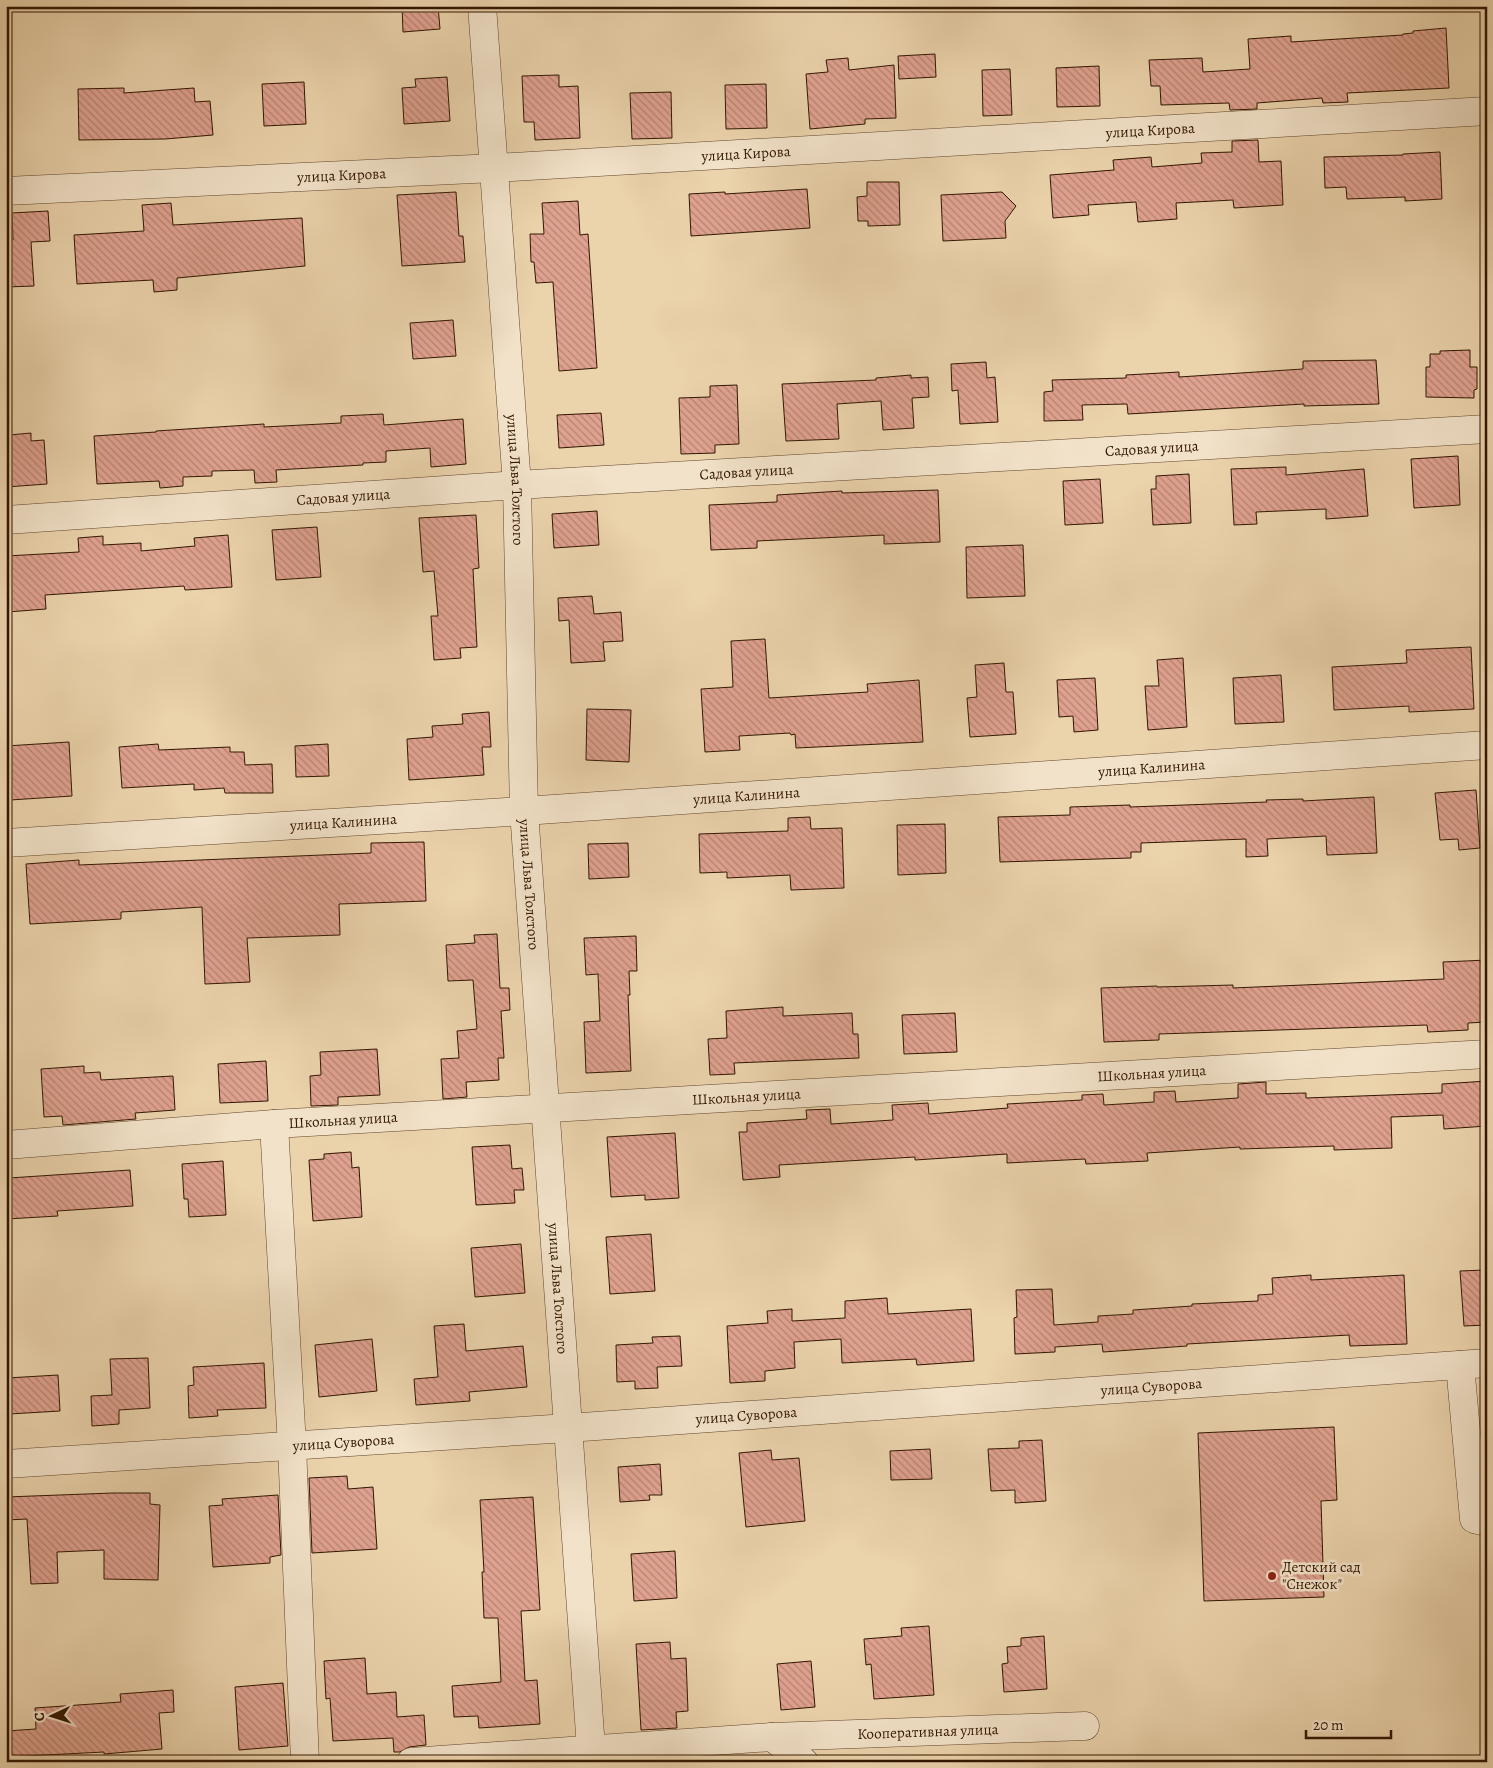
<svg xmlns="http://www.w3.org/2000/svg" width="1493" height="1768" font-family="Alegreya,serif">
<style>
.building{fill:url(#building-back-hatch);stroke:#321601}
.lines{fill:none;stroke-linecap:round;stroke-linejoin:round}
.minor-casing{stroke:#60452c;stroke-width:29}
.minor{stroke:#f2e2c9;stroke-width:28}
.poi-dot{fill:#8f2418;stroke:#f2e2c9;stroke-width:2}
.labels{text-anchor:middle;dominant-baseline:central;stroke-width:5;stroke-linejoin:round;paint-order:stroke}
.street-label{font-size:15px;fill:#321601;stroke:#f2e2c9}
.poi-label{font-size:15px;fill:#321601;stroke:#f2e2c9;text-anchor:start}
</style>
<defs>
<pattern id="building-back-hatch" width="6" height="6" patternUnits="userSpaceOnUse" patternTransform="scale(1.25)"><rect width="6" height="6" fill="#e0a290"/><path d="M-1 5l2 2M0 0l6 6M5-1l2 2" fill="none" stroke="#b68373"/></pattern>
</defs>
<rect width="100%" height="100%" fill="#ebd3ac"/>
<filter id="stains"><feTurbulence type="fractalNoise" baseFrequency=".004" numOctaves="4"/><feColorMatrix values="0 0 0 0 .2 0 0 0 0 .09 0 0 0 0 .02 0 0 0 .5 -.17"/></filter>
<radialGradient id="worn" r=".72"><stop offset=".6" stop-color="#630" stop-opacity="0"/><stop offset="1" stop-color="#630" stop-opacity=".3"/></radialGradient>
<g class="building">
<polygon points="402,6 438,6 440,29 403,32"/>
<polygon points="1446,28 1449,88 1347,93 1348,102 1323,103 1322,98 1257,103 1257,109 1230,110 1229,103 1161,105 1160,86 1151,86 1149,60 1202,58 1203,72 1250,69 1248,39 1291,36 1291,42 1403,35 1403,34 1413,33 1413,31"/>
<polygon points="935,54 936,77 899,79 898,56"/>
<polygon points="848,58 849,70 894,65 896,118 865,119 865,124 810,129 806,74 828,72 826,60"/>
<polygon points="1099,66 1100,106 1057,107 1056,68"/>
<polygon points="1010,69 1012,115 983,116 982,70"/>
<polygon points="559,75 559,87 578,86 580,138 535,140 534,122 524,122 522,76"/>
<polygon points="447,77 450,121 404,124 402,88 416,87 415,79"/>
<polygon points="304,82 306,124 264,126 262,84"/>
<polygon points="766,84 767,128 726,129 725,85"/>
<polygon points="124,88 124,93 194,88 195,102 210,101 213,135 165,139 79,140 78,89"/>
<polygon points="671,92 672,138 632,139 630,93"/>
<polygon points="1258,140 1259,162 1281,161 1283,205 1234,208 1233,200 1176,203 1177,219 1138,222 1136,202 1088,205 1089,215 1053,218 1050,175 1114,170 1113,160 1151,157 1152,167 1202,163 1201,153 1232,152 1232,141"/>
<polygon points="1440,152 1442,199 1405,201 1405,197 1347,199 1346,187 1325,188 1324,157 1403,155 1403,154"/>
<polygon points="867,182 899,182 900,225 868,226 868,221 858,221 857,197 867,196"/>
<polygon points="807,189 810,228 691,236 689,194 725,192 725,194"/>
<polygon points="456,192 459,236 463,236 465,262 402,266 397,195"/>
<polygon points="1002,192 1016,206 1005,221 1006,238 943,241 941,195"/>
<polygon points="578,201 580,235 588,234 597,368 559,371 553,282 536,283 534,262 531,262 530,234 544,234 542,203"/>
<polygon points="171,203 173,225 302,218 305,266 177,278 177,290 154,292 153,280 77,284 74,235 144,231 142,205"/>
<polygon points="48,211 50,241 31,242 34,286 6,287 6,240 13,240 12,213"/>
<polygon points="453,320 456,356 413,359 410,323"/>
<polygon points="1470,350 1470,367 1477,367 1477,389 1474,390 1474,398 1426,397 1426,367 1430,367 1430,354 1440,354 1440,351"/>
<polygon points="1376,360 1379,404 1304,406 1304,404 1128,414 1127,404 1082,405 1083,420 1044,421 1044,392 1053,391 1052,380 1126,378 1126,375 1179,372 1179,377 1303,369 1303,361"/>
<polygon points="986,362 987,378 995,377 998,422 960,424 958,390 952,391 951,364"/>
<polygon points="911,375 911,378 928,377 929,397 912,398 914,428 883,430 881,401 837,404 839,439 786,441 782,384 876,380 876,378"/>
<polygon points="737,385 739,444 715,445 715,453 681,454 679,398 710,397 710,386"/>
<polygon points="601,413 604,445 559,448 557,415"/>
<polygon points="383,414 384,425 463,419 466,464 431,467 430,448 386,451 386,462 363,463 363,465 276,470 277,482 255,483 254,470 212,471 212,476 183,477 183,486 160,488 159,481 97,484 94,436 156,432 156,431 264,424 264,427 341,423 341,416"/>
<polygon points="31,433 31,441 44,440 47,484 6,487 6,446 10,446 9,435"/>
<polygon points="1458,456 1460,505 1414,508 1411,459"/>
<polygon points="1286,467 1286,475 1364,469 1368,516 1326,519 1326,509 1256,512 1257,524 1234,525 1231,469"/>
<polygon points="1189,474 1191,523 1153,525 1151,489 1156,489 1156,476"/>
<polygon points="1100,479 1103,523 1065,525 1063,481"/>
<polygon points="938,490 940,542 884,544 884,535 757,541 757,548 711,550 709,505 777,502 777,495 842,491 842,493"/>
<polygon points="597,511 599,545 554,548 552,514"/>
<polygon points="476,515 479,568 473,569 477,647 460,648 461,658 434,660 431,616 438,616 434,571 423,572 419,518"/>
<polygon points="317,527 321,577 276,580 272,530"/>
<polygon points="228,535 232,587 185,590 184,586 45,595 46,609 7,612 6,556 79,552 78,538 103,536 103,545 141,543 141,551 195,546 194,538"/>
<polygon points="1023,545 1025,596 967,598 966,547"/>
<polygon points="592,596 594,614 621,612 623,641 603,642 605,661 571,663 569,620 559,621 558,598"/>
<polygon points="765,639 769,698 868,692 867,684 919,680 923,742 796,748 795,734 791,735 790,733 739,736 740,750 705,752 701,689 733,687 731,641"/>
<polygon points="1471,647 1474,709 1409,712 1409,706 1334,710 1332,667 1407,663 1406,650"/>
<polygon points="1183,658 1187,727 1148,730 1145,686 1159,686 1157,660"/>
<polygon points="1004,663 1006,692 1013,692 1016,734 970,737 967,698 977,697 975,665"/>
<polygon points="1281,675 1284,722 1235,724 1233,678"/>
<polygon points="1095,678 1098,730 1074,732 1073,716 1059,717 1057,680"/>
<polygon points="587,709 631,710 629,762 586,760"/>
<polygon points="489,712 491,747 482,747 484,775 409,780 407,739 433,737 432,726 463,724 462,714"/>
<polygon points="69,742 72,796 10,800 6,746"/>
<polygon points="158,744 159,750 230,747 230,752 244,752 245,765 272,764 273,793 225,793 224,788 194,790 194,784 122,788 119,747"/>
<polygon points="328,744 329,776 296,777 295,746"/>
<polygon points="1476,790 1480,848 1459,850 1458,839 1440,840 1435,793"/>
<polygon points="1374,797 1377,853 1327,855 1326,836 1267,839 1268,856 1246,857 1246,839 1141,843 1141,852 1131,852 1131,858 1000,862 998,817 1070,815 1070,807 1130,805 1130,807 1267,802 1266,800 1303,799 1303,801"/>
<polygon points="810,817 811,829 842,828 844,888 791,890 790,875 727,878 727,872 700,873 699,834 788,831 788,818"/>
<polygon points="945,824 946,873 898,875 897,825"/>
<polygon points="424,842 426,901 339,904 340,935 247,938 250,982 205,984 202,907 121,912 121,919 30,924 26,864 79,860 79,865 371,853 371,843"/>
<polygon points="628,843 629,877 589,879 588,844"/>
<polygon points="497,934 500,988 509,988 510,1010 501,1011 504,1058 498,1058 499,1080 466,1082 467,1097 443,1099 441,1059 459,1058 457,1031 477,1029 473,980 448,981 446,945 475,943 474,935"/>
<polygon points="636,936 637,971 629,971 630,995 628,995 631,1071 586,1073 584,1022 600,1021 598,974 586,975 584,938"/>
<polygon points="1487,960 1487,1022 1468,1023 1468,1030 1428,1032 1427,1025 1249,1031 1159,1034 1159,1040 1104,1042 1101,988 1157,986 1157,987 1233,985 1233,988 1444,979 1443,962"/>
<polygon points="783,1007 783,1016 852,1013 853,1034 858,1034 859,1058 734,1063 735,1074 710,1075 708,1039 727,1038 726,1011"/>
<polygon points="955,1013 957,1052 904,1054 902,1015"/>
<polygon points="377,1049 380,1095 338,1097 338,1105 311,1106 310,1076 321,1075 320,1052"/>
<polygon points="266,1061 268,1101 220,1103 218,1064"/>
<polygon points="84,1066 84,1073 100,1072 101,1080 173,1076 175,1110 135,1113 136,1119 63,1125 62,1116 44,1117 41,1069"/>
<polygon points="1487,1081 1487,1126 1444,1129 1443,1115 1391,1117 1392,1148 1334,1150 1334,1146 1240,1149 1240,1147 1147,1153 1148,1161 1086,1164 1085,1159 1007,1163 1007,1154 915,1160 915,1157 779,1165 780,1177 743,1180 739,1132 747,1132 747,1123 807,1119 806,1110 830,1109 831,1124 893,1120 892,1105 928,1103 929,1114 1008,1108 1007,1104 1082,1100 1082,1095 1103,1094 1104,1105 1154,1102 1154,1092 1175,1091 1176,1102 1238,1098 1238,1084 1266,1082 1266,1094 1306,1093 1306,1098 1442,1093 1442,1084"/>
<polygon points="675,1133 679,1198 645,1200 645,1195 611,1197 607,1137"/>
<polygon points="510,1145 512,1169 522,1168 524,1190 514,1190 515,1203 476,1205 472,1147"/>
<polygon points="351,1152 352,1168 359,1167 362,1217 313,1221 309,1160 324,1159 324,1154"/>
<polygon points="223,1161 226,1215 189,1217 188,1199 184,1199 182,1164"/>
<polygon points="130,1170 133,1206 57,1211 58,1216 6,1219 6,1193 10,1193 9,1178"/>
<polygon points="651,1234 655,1291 610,1294 606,1237"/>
<polygon points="521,1244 525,1293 475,1297 471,1248"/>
<polygon points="1485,1270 1487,1283 1487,1325 1464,1326 1460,1271"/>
<polygon points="1311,1275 1311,1280 1404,1275 1407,1344 1350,1346 1349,1335 1187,1344 1187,1346 1103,1352 1102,1344 1055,1347 1055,1352 1015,1354 1014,1318 1017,1317 1016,1290 1052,1289 1054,1325 1098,1322 1098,1316 1133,1314 1133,1310 1192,1306 1192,1304 1258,1301 1258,1295 1273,1294 1272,1278"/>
<polygon points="887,1298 888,1314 971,1309 974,1361 917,1365 916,1359 842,1363 841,1339 794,1342 795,1368 765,1371 765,1381 730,1383 727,1326 768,1323 767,1311 792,1309 792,1321 845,1318 845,1301"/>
<polygon points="464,1324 466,1351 523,1346 527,1387 469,1392 470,1401 416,1405 414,1379 438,1377 434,1326"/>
<polygon points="680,1336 682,1366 657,1367 658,1388 635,1389 635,1381 617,1382 616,1345 653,1343 652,1337"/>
<polygon points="372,1339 377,1391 319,1397 315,1345"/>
<polygon points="148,1358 150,1408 119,1410 119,1424 92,1426 91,1396 112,1395 110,1359"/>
<polygon points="264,1363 266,1408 217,1410 218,1416 189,1418 188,1386 194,1385 193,1367"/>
<polygon points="58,1375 60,1411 9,1414 7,1378"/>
<polygon points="1334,1427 1337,1500 1321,1501 1324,1597 1204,1601 1198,1433"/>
<polygon points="1042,1440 1046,1501 1015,1503 1015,1490 991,1491 988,1449 1019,1448 1019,1441"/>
<polygon points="930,1449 932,1479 891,1480 890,1451"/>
<polygon points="771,1450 772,1460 799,1458 805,1521 746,1527 739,1453"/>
<polygon points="660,1464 662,1495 649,1495 650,1500 620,1502 618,1467"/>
<polygon points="347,1476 348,1489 373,1487 377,1549 312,1553 309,1478"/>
<polygon points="113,1493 150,1493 150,1504 160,1505 158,1580 104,1579 104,1550 57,1552 58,1583 31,1584 27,1519 6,1520 6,1497"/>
<polygon points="278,1495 281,1555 270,1557 270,1563 213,1567 209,1506 223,1505 222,1499"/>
<polygon points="533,1497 540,1610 521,1611 525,1681 537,1680 540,1724 479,1728 478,1716 454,1717 452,1686 501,1682 498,1618 484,1618 482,1572 484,1572 480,1500"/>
<polygon points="675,1551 677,1598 634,1601 631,1554"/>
<polygon points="929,1626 934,1695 874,1699 871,1664 866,1665 864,1639 902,1636 901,1628"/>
<polygon points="1044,1636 1047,1689 1004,1692 1002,1664 1008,1663 1007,1647 1021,1646 1021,1638"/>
<polygon points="670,1642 671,1659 686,1658 688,1711 676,1712 677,1728 641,1730 636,1644"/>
<polygon points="365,1658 367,1694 396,1692 397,1717 424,1715 426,1745 409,1747 400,1752 394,1752 393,1738 333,1741 330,1698 326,1699 324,1661"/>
<polygon points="811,1661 815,1707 781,1710 777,1664"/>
<polygon points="283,1683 288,1746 239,1750 235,1687"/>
<polygon points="173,1690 174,1712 159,1713 162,1749 104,1754 104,1752 6,1757 6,1731 36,1729 35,1708 121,1702 120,1694"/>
</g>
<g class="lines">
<defs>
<g id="minor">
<path id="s1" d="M482 6 517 485 524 811 592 1762"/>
<path id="s2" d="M6 191 495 168 1487 111"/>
<path id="s3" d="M6 520 517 485 1487 429"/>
<path id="s4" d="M6 843 524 811 1487 745"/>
<polyline points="274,1124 292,1446 305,1762"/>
<path id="s5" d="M6 1145 274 1124 1487 1054"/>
<polyline points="1460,1365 1474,1519 1487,1522"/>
<path id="s6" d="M6 1464 568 1428 1487 1363"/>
<path id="s7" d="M772 1737 1085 1726"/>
<polyline points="411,1762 772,1737 804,1762"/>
</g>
</defs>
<use href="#minor" class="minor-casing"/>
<use href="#minor" class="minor"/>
</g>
<circle class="poi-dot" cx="1272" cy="1576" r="5"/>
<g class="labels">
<g class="street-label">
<text stroke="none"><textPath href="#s2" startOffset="1146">улица Кирова</textPath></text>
<text stroke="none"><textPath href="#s2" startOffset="741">улица Кирова</textPath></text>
<text stroke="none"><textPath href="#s2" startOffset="336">улица Кирова</textPath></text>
<text stroke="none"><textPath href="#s3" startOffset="1148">Садовая улица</textPath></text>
<text stroke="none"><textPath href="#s3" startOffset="742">Садовая улица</textPath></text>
<text stroke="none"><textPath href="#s1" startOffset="475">улица Льва Толстого</textPath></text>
<text stroke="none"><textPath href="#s3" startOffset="338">Садовая улица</textPath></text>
<text stroke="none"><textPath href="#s4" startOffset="1148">улица Калинина</textPath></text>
<text stroke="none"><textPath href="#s4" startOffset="742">улица Калинина</textPath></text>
<text stroke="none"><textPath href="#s4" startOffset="338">улица Калинина</textPath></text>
<text stroke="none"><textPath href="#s1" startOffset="880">улица Льва Толстого</textPath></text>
<text stroke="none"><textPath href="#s5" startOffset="1148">Школьная улица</textPath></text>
<text stroke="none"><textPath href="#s5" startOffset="742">Школьная улица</textPath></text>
<text stroke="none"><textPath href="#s5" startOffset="338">Школьная улица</textPath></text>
<text stroke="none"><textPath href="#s1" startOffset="1285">улица Льва Толстого</textPath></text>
<text stroke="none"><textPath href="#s6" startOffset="1148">улица Суворова</textPath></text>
<text stroke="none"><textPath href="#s6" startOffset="742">улица Суворова</textPath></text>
<text stroke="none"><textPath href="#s6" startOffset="338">улица Суворова</textPath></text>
<text stroke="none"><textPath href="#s7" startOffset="156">Кооперативная улица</textPath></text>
</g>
<g class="poi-label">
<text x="1282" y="1567">Детский сад<tspan x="1282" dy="17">"Снежок"</tspan></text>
</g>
</g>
<rect width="1493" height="1768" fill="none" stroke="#ebd3ac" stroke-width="25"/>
<rect x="8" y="8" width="1478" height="1753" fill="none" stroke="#321601" stroke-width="2.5"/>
<rect x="12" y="12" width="1468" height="1743" fill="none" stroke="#321601"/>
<g transform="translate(52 1716) rotate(266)" stroke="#f2e2c9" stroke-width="4" paint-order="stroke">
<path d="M0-4L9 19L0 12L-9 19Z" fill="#321601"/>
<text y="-8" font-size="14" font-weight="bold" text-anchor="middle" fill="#321601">С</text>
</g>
<path d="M1306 1730v8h85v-8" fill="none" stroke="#321601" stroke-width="2.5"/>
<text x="1313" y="1730" font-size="15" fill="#321601" stroke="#f2e2c9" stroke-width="4" paint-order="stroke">20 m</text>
<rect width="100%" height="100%" filter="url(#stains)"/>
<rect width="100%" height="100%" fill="url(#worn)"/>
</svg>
